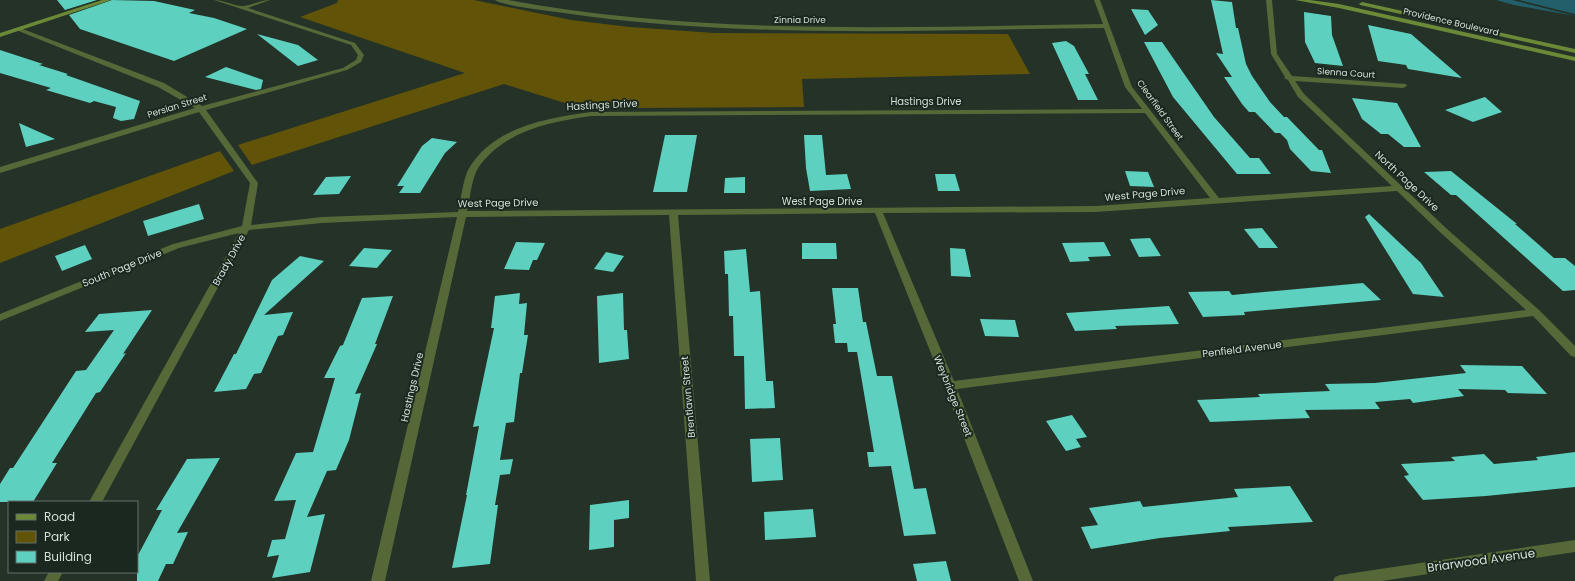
<svg xmlns="http://www.w3.org/2000/svg" width="1575" height="581" font-family="Poppins,sans-serif">
<style>
.green{fill:#615408}
.water{fill:#21606a}
.building{fill:#5dd0bf}
.lines{fill:none;stroke-linecap:round;stroke-linejoin:round}
.minor{fill:#566838;fill-rule:evenodd}
.secondary{fill:#6b8937;fill-rule:evenodd}
.labels{text-anchor:middle;dominant-baseline:central;stroke-width:4;stroke-linejoin:round;paint-order:stroke}
.far-street-label{font-size:9px;fill:#d6dfd8;stroke:#1a281f}
.street-label{font-size:10px;fill:#d6dfd8;stroke:#1a281f}
.near-street-label{font-size:12px;fill:#d6dfd8;stroke:#1a281f}
</style>
<rect width="100%" height="100%" fill="#243228"/>
<g class="green">
<polygon points="338,0 474,0 571,20 630,27 714,33 1008,34 1030,74 802,79 804,107 633,108 568,104 504,84 252,165 238,145 465,73 300,17 337,3"/>
<polygon points="220,151 234,171 0,263 0,229"/>
</g>
<g class="water">
<polygon points="1496,0 1512,0 1575,16 1514,5"/>
<polygon points="1519,0 1575,0 1575,14"/>
</g>
<g class="building">
<polygon points="57,0 97,0 65,10"/>
<polygon points="112,0 154,1 195,10 189,13 214,18 247,29 174,61 80,29 69,15"/>
<polygon points="1211,0 1232,2 1236,28 1238,28 1246,64 1252,76 1270,102 1284,117 1287,117 1319,150 1322,150 1331,173 1311,171 1290,149 1287,140 1280,133 1275,133 1255,112 1249,112 1242,104 1224,77 1232,77 1216,53 1223,54"/>
<polygon points="1131,9 1148,10 1158,25 1145,35"/>
<polygon points="1304,12 1331,16 1332,35 1343,66 1315,63 1305,42"/>
<polygon points="1368,25 1411,34 1462,78 1408,69 1406,65 1378,61"/>
<polygon points="257,34 298,45 318,60 298,66"/>
<polygon points="1066,41 1074,46 1089,74 1085,74 1098,100 1078,100 1052,43"/>
<polygon points="1144,42 1162,42 1214,117 1250,158 1259,158 1271,174 1237,174 1173,97"/>
<polygon points="0,50 43,64 39,65 68,74 66,75 140,101 134,119 121,121 113,118 116,107 94,101 90,103 46,90 51,88 0,73"/>
<polygon points="226,67 263,80 261,89 256,90 205,77"/>
<polygon points="1485,97 1502,112 1473,122 1445,110"/>
<polygon points="1352,98 1397,103 1421,147 1404,147 1388,134 1381,134 1362,119"/>
<polygon points="19,123 55,139 26,147"/>
<polygon points="665,135 697,135 687,192 653,192"/>
<polygon points="804,135 822,135 826,175 847,174 851,189 810,191 806,168"/>
<polygon points="432,138 457,142 445,153 420,193 399,193 404,186 397,186 422,146"/>
<polygon points="1125,171 1148,172 1154,187 1130,186"/>
<polygon points="1451,171 1517,224 1515,224 1554,258 1565,258 1575,266 1575,290 1563,291 1456,195 1451,195 1424,172"/>
<polygon points="935,174 955,174 960,191 938,191"/>
<polygon points="351,176 339,194 313,195 326,177"/>
<polygon points="745,177 745,193 724,193 725,178"/>
<polygon points="199,204 204,219 148,236 143,221"/>
<polygon points="1369,214 1421,263 1444,297 1413,294 1365,217"/>
<polygon points="1262,228 1278,248 1259,248 1244,229"/>
<polygon points="1150,238 1161,256 1139,257 1130,239"/>
<polygon points="516,242 545,243 537,260 533,260 529,270 504,269"/>
<polygon points="1104,242 1111,256 1088,257 1090,261 1070,262 1062,243"/>
<polygon points="802,243 836,243 837,259 802,259"/>
<polygon points="85,245 92,259 62,271 55,256"/>
<polygon points="364,248 392,250 377,268 349,266"/>
<polygon points="950,248 965,249 971,277 951,276"/>
<polygon points="746,249 750,292 760,291 766,381 773,381 775,408 745,409 744,356 734,356 733,316 729,316 728,274 725,274 724,251"/>
<polygon points="606,252 624,256 613,272 594,269"/>
<polygon points="300,256 324,261 264,315 293,312 283,335 278,336 261,373 254,374 246,389 214,392 234,354 236,354 272,280"/>
<polygon points="1363,283 1381,300 1244,312 1245,315 1203,317 1188,292 1229,291 1232,295"/>
<polygon points="832,288 858,288 863,322 866,322 877,376 892,376 914,489 926,488 936,534 904,536 891,466 869,467 867,452 874,452 857,352 848,352 847,343 835,343 833,324 836,324"/>
<polygon points="520,293 519,304 527,303 524,335 528,335 522,373 520,373 514,422 506,423 500,460 513,459 510,474 500,475 495,505 498,505 490,564 452,568 467,495 466,495 479,426 473,427 494,328 491,328 495,296"/>
<polygon points="623,293 624,330 627,330 629,359 599,363 597,296"/>
<polygon points="393,296 375,344 377,344 355,394 361,393 349,440 336,470 327,471 307,517 325,514 310,572 272,578 279,555 267,557 272,540 285,539 296,500 274,501 296,453 313,452 335,378 324,378 340,346 343,345 362,298"/>
<polygon points="1169,306 1179,324 1115,326 1117,329 1075,331 1066,313"/>
<polygon points="152,310 123,354 126,353 100,392 96,393 52,463 57,463 33,502 0,502 0,484 10,468 13,468 76,371 86,370 114,330 85,332 99,314"/>
<polygon points="980,319 1015,320 1019,337 985,336"/>
<polygon points="1460,365 1522,366 1547,394 1508,393 1505,390 1458,389 1464,396 1413,403 1410,399 1375,402 1380,409 1305,410 1310,418 1210,422 1197,400 1260,397 1258,394 1330,391 1325,384 1375,383 1466,373"/>
<polygon points="1072,415 1087,437 1076,439 1081,447 1066,451 1046,421"/>
<polygon points="780,438 783,480 752,482 750,439"/>
<polygon points="1575,452 1575,487 1486,496 1423,500 1404,476 1409,475 1401,464 1455,461 1451,457 1484,454 1494,464 1538,460 1536,457"/>
<polygon points="220,458 177,533 188,532 173,564 166,564 158,581 137,581 137,557 162,510 156,510 187,459"/>
<polygon points="1290,486 1313,522 1228,527 1230,531 1160,538 1091,549 1081,527 1098,525 1089,508 1140,501 1143,507 1238,497 1234,489"/>
<polygon points="629,500 629,518 614,520 614,547 589,550 590,505"/>
<polygon points="813,509 816,537 765,540 764,512"/>
<polygon points="946,561 951,581 917,581 913,564"/>
</g>
<g class="lines">
<g class="minor">
<path d="M214 0C225 0 233 6 242 6 250 6 260 0 270 0L248 8 355 43 364 55 361 62 347 70 206 110 258 183 251 225 322 217 458 212C461 200 463 180 468 170 492 127 547 118 591 112L1142 109 1125 87 1104 28C924 30 742 39 564 13 551 11 503 6 495 0H508C704 36 904 27 1103 24L1094 0H1100L1132 87 1219 198 1392 186 1298 97 1288 80 1284 78 1285 77 1271 54 1266 0H1272L1277 54 1292 76 1406 84 1407 86 1403 88 1295 81 1304 94 1447 229 1539 310 1575 346V357L1571 356 1533 316 957 389 1033 581H1019L944 386 875 213 678 215 710 581H696L669 215 466 217 385 581H371L457 217 322 223 249 230 102 502H89L239 233 179 248 0 321V314L173 244 242 226 250 183 199 112 0 173V167L195 108 158 87 16 30V28H20L164 83 202 106 343 68 356 60 358 55 351 45ZM1145 113 1210 198 1096 206 467 211C470 199 471 184 476 172 479 165 486 158 491 153 518 128 556 121 591 116ZM1397 191 1441 233 1526 310 954 381 883 213 1096 212Z"/>
<polygon points="1575,540 1575,552 1382,581 1333,581 1335,577 1340,575"/>
<polygon points="49,572 63,572 58,581 44,581"/>
</g>
<g class="secondary">
<polygon points="102,0 111,0 0,37 0,33"/>
<polygon points="1295,0 1310,0 1339,4 1575,57 1575,61 1339,8"/>
<polygon points="1362,2 1575,49 1575,53 1360,5 1359,4"/>
</g>
</g>
<g class="labels">
<g class="far-street-label">
<text x="800" y="20">Zinnia Drive</text>
<text transform="translate(1451 22) rotate(13)">Providence Boulevard</text>
<text transform="translate(1346 73) rotate(4)">Sienna Court</text>
<text transform="translate(177 106) rotate(-17)">Persian Street</text>
<text transform="translate(1160 110) rotate(54)">Clearfield Street</text>
</g>
<g class="street-label">
<text x="926" y="101">Hastings Drive</text>
<text transform="translate(602 105) rotate(-3)">Hastings Drive</text>
<text transform="translate(1407 181) rotate(43)">North Page Drive</text>
<text transform="translate(1145 194) rotate(-5)">West Page Drive</text>
<text x="822" y="201">West Page Drive</text>
<text transform="translate(498 203) rotate(-1)">West Page Drive</text>
<text transform="translate(229 260) rotate(-61)">Brady Drive</text>
<text transform="translate(122 268) rotate(-22)">South Page Drive</text>
<text transform="translate(1242 349) rotate(-7)">Penfield Avenue</text>
<text transform="translate(412 387) rotate(-77)">Hastings Drive</text>
<text transform="translate(953 396) rotate(68)">Weybridge Street</text>
<text transform="translate(688 397) rotate(-95)">Brentlawn Street</text>
</g>
<g class="near-street-label">
<text transform="translate(1481 560) rotate(-8)">Briarwood Avenue</text>
</g>
</g>
<rect x="8" y="501" width="130" height="72" fill="#1a281f" stroke="#657169"/>
<rect x="16" y="514" width="20" height="6" fill="#6b8937" stroke="#657169"/>
<text x="44" y="521" font-size="12" fill="#d6dfd8">Road</text>
<rect x="16" y="531" width="20" height="12" fill="#615408" stroke="#657169"/>
<text x="44" y="541" font-size="12" fill="#d6dfd8">Park</text>
<rect x="16" y="551" width="20" height="12" fill="#5dd0bf" stroke="#657169"/>
<text x="44" y="561" font-size="12" fill="#d6dfd8">Building</text>
</svg>
